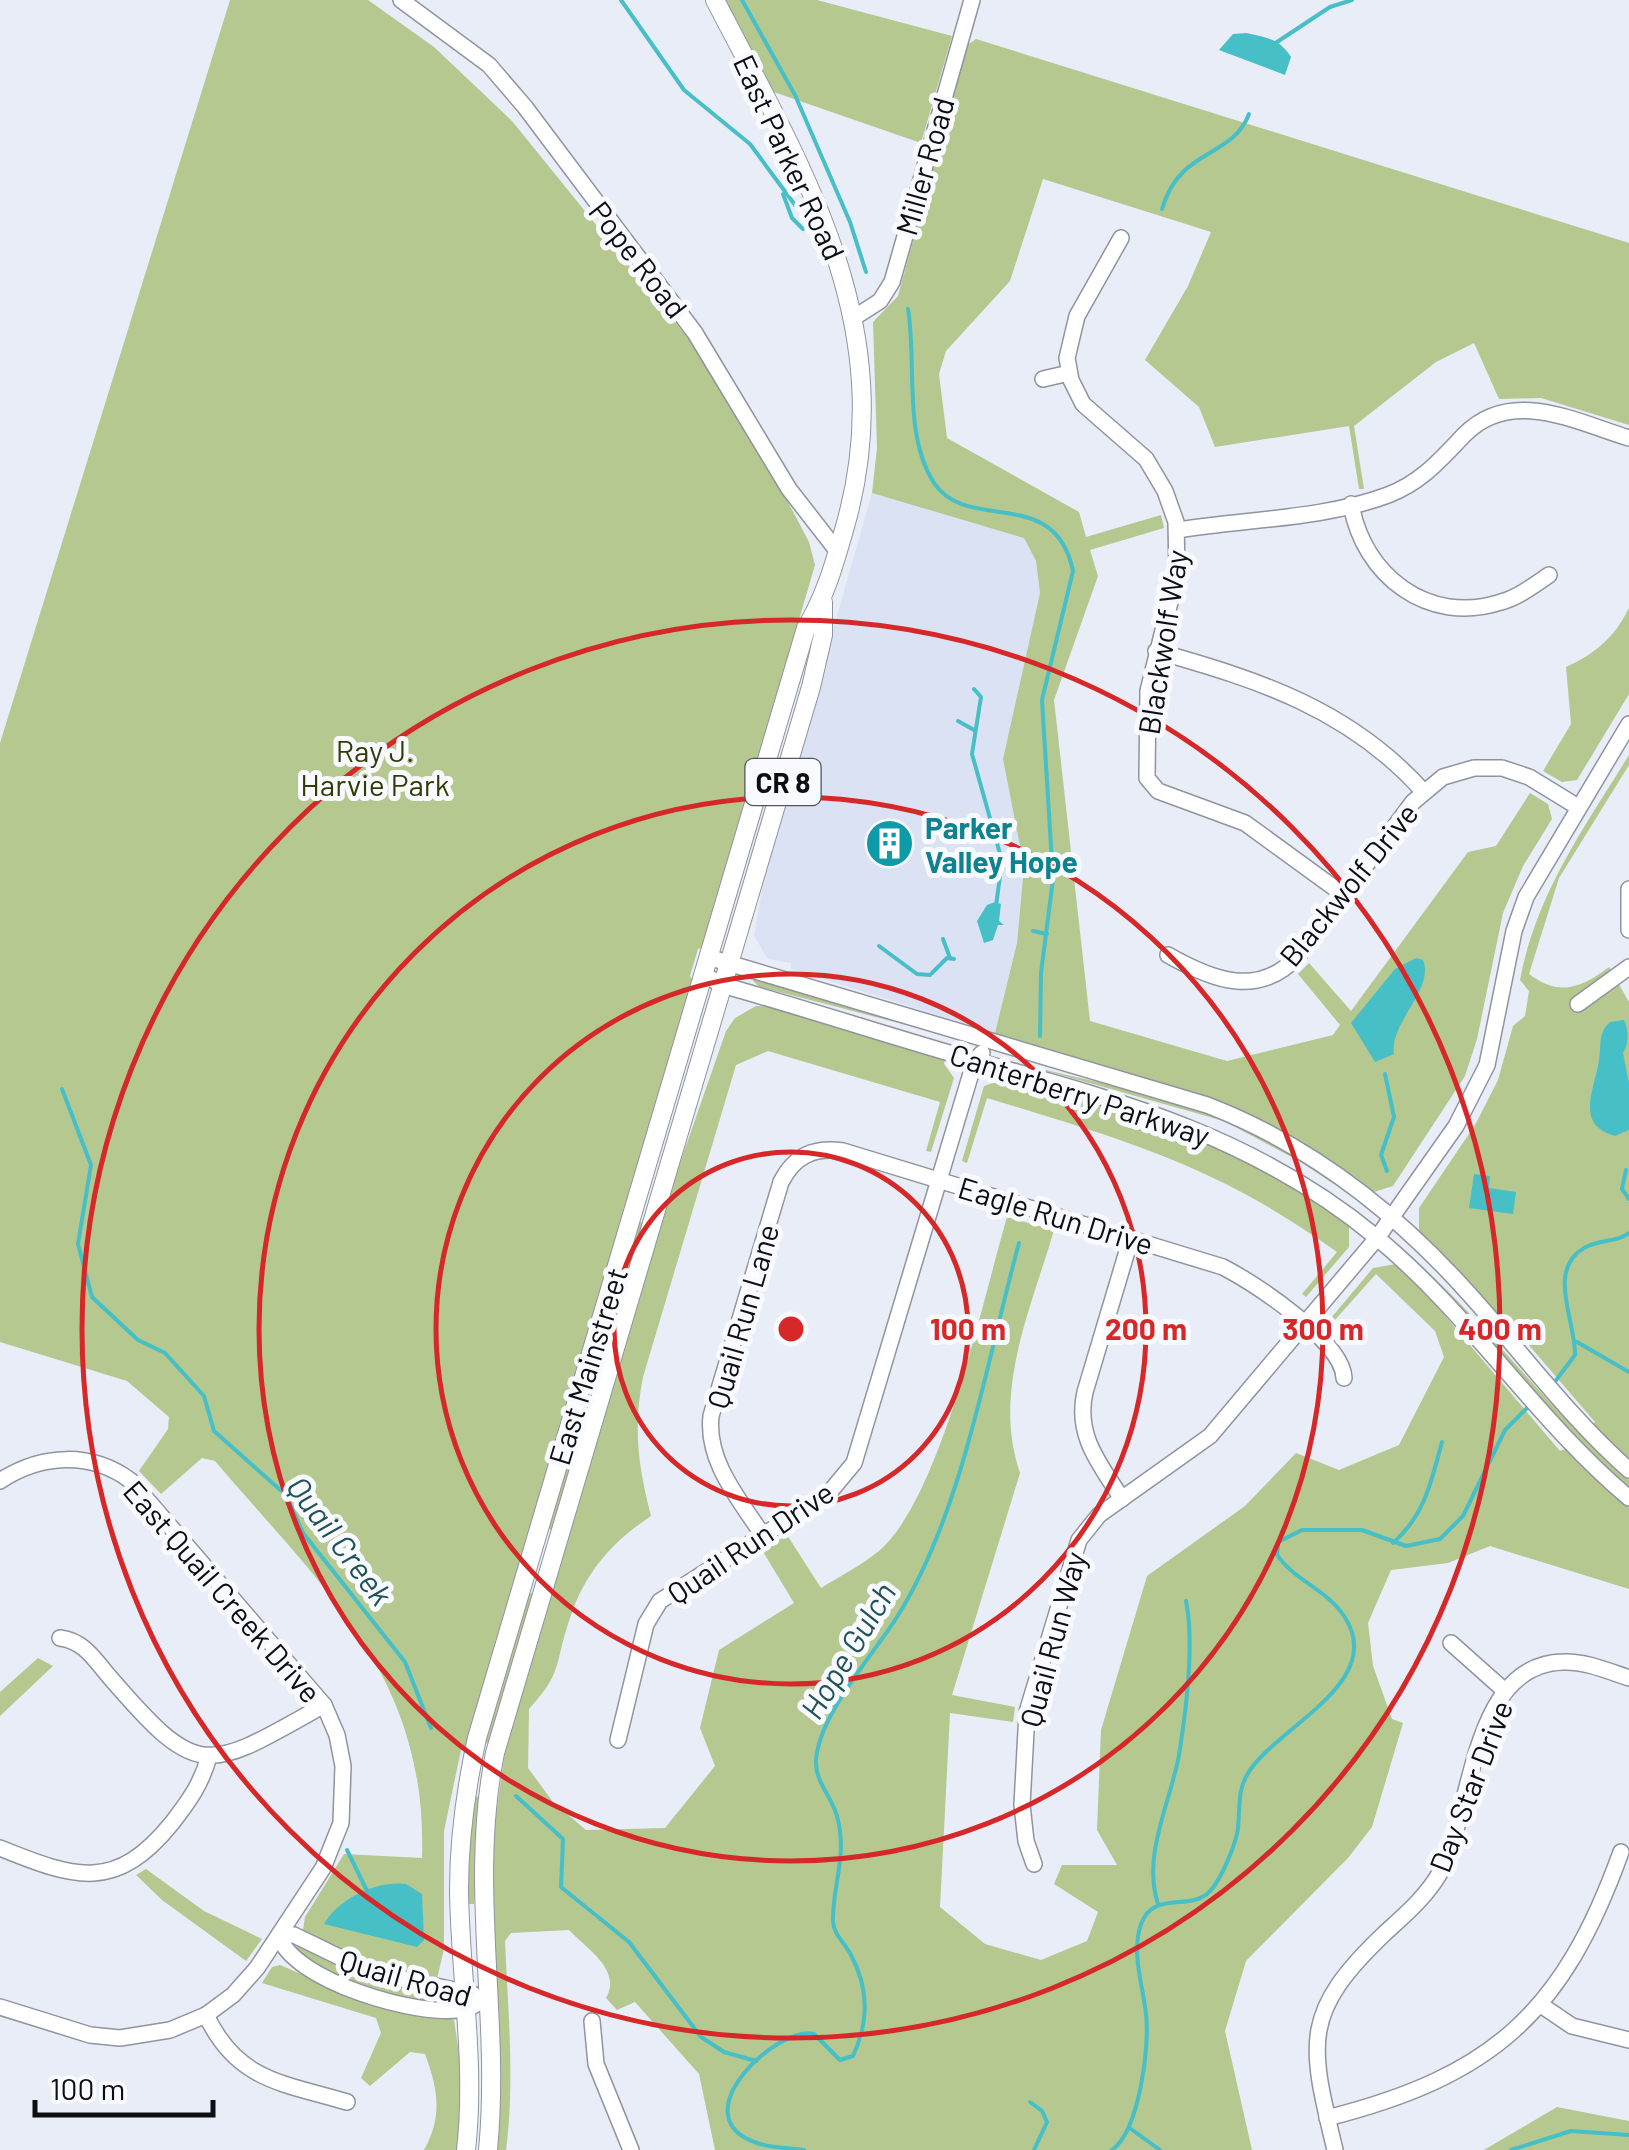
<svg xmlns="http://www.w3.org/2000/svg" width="1629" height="2150" font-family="Barlow,sans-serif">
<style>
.built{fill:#dae2f3}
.green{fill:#b4c890}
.water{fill:#47bfc7}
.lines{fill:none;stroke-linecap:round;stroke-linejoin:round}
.stream{stroke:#47bfc7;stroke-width:4}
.minor-casing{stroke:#8f949e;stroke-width:18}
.major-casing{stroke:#8f949e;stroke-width:20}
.minor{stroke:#fff;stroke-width:15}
.major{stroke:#fff;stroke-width:18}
.ring{fill:none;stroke:#d62828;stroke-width:5}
.labels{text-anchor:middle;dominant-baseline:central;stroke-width:10;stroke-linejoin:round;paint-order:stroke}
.shield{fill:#f8faff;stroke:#535558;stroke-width:2.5}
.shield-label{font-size:28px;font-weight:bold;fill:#0c0e11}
.street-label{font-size:30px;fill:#0c0e11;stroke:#f8faff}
.park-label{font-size:30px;fill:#2e3d03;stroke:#f8faff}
.culture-label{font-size:30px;font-weight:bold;fill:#0d838f;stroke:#f8faff;text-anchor:start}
.water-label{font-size:32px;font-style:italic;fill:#205357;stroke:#f8faff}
.centre{fill:#d62828;stroke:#f8faff;stroke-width:5}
.ring-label{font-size:30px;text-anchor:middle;font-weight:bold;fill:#d62828;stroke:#f8faff;stroke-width:10;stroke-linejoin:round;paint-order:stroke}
</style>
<rect width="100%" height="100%" fill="#e8edf8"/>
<polygon class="built" points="872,493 1024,538 1036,561 1040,593 1003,759 1024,867 1017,943 995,1033 791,969 791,963 768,959 754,936 767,860"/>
<g class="green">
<path d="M230 0H368L434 47 512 121 691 342 756 441 809 542 815 565 703 947 698 949 690 976 693 981 466 1750H461L444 1831V1949L437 1979 371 1966 303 1930 305 1917 344 1854 422 1858C428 1677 323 1588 215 1461L202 1458 161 1494 139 1471 168 1429 169 1417 127 1381 0 1342V743Z"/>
<polygon points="723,0 817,0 952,36 921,143 768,90"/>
<polygon points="976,39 1629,243 1629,425 1541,398 1499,399 1474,343 1436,362 1354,426 1364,489 1359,489 1349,426 1215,447 1199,407 1145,360 1188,286 1211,232 1043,179 1010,281 946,351 939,374 947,438 1079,512 1086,537 1161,515 1164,528 1090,550 1098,576 1054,700 1090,1021 1227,1061 1333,1035 1340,1025 1298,974 1309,963 1351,1011 1468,852 1496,846 1530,793 1548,804 1552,819 1523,866 1503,913 1477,1039 1465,1076 1393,1186 1374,1192 1310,1148 1239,1110 995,1033 1017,943 1024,867 1003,759 1040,593 1036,561 1024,538 872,493 877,448 873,322 898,296 966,46"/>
<path d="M1629 608V694L1577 780 1562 782 1543 771 1571 724 1566 667C1595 654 1615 637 1629 608Z"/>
<path d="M1629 755V765L1559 878 1529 974C1559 997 1581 988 1609 967L1629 1002V1461L1592 1425 1595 1422 1527 1343 1523 1346 1419 1231V1208L1475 1125 1498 1080 1513 1026 1525 1016 1529 991 1520 980C1536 894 1584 828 1629 755Z"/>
<polygon points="756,977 957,1038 760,987 753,981"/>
<path d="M756 1006 779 1007 945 1057 944 1064 954 1078 931 1152 926 1151 940 1102 768 1051 736 1065 643 1377C633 1427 638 1466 651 1516 612 1542 585 1572 570 1618 554 1664 564 1671 529 1709L528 1768 553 1802 586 1830 665 1828 715 1766 700 1728 719 1650 794 1603 762 1550 787 1535 821 1588C840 1576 862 1565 879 1551 941 1498 983 1299 1007 1217L1054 1230C1031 1309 992 1392 1020 1473L952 1695 1015 1707 1013 1722 950 1713 940 1907 985 1944 1041 1960 1087 1941 1098 1912 1054 1884 1062 1865H1117L1097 1830 1101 1730 1147 1576 1245 1506 1296 1453 1339 1470 1399 1445 1444 1357 1435 1331 1376 1274 1334 1321 1331 1318 1373 1268 1396 1264 1418 1284 1560 1451 1565 1449 1629 1508V1589L1490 1546 1448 1563 1391 1570 1368 1623 1373 1666 1392 1719 1403 1723 1372 1827 1348 1858 1246 1961 1225 2031 1252 2150H715L699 2074 635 2002 617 2010 606 1998C622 1970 588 1950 569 1930L511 1933 505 1941C508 2011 515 2081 506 2150H495L490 1857 507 1737 663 1212 726 1031 735 1018Z"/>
<path d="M1001 1058C1070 1078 1142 1089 1210 1113 1268 1134 1319 1171 1369 1207L1299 1161 1224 1121Z"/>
<path d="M1002 1074C1128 1112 1241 1145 1349 1225V1247L1306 1297 1302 1294 1337 1252C1218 1166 1124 1140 987 1098L967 1163 962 1161 984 1086 999 1081Z"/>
<polygon points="637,1221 644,1223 598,1377 591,1375"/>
<path d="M1402 1248C1484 1319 1547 1409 1629 1480V1487L1580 1444Z"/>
<polygon points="576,1427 583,1429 553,1530 546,1528"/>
<polygon points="527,1592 534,1594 490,1744 483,1742"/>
<polygon points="38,1658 53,1666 0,1716 0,1692"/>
<polygon points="473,1796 480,1797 474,1904 467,1904"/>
<polygon points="146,1869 204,1911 262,1939 246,1961 162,1900 136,1875"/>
<path d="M298 1944 357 1974 443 1993 444 1999C402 2010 329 1974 294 1951Z"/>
<path d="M280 1965 327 1985 454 2020 462 2073 458 2150H424C443 2117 438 2089 425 2054L410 2052 370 2086 361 2078 381 2033 376 2018 262 1983 272 1967Z"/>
<polygon points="1557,2107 1629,2121 1629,2150 1484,2150"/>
</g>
<g class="water">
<path d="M1246 33C1266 37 1280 39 1291 57L1285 75 1219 50 1233 34Z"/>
<polygon points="995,902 1001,904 999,921 1004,925 998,925 993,940 984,943 977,921 987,905"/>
<path d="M1416 958 1423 960C1435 989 1389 1023 1394 1054L1375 1062 1351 1023 1395 969Z"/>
<path d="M1624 1020C1629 1030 1629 1044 1623 1053L1629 1083V1130L1615 1136C1574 1124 1595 1089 1599 1060 1602 1044 1597 1034 1610 1022Z"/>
<polygon points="1474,1174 1490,1176 1489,1188 1516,1192 1513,1214 1469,1208"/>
<path d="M406 1884 422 1894 424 1940 417 1947 324 1924C338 1899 377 1880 406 1884Z"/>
</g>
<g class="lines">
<g class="stream">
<polyline points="621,0 684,90 750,144 795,205"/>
<polyline points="742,0 795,95 850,222 866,272"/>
<polyline points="1274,44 1330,7 1352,0"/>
<polyline points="783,194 792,218 803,229"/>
<path d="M1162 209C1180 147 1232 159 1249 114"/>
<path d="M908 309C917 364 903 435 934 483 968 534 1055 484 1073 571L1042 700 1053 879 1041 973 1040 1036"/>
<polyline points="974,689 981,697 972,754 1002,861 996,906"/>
<polyline points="958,721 974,730"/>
<polyline points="1033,931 1047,934"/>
<polyline points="943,939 950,958"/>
<polyline points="879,946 917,974 930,975"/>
<polyline points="932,973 947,958 954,959"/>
<polyline points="1385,1074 1394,1117 1381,1155 1387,1171"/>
<polyline points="62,1089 91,1165 78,1244 92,1297 138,1340 165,1353 204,1396 214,1431 286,1495 303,1533 405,1662 431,1728"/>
<polyline points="1626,1170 1622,1189 1629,1199"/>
<polyline points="1577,1342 1629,1372"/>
<path d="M1554 1383 1575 1355C1576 1322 1546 1270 1584 1248 1599 1239 1616 1243 1629 1233"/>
<path d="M1393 1543C1425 1515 1431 1482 1442 1442"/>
<polyline points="516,1796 563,1839 561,1887 629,1942 701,2037 724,2052 756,2061"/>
<polyline points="347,1850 369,1895"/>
<path d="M1158 1904C1142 1855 1170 1804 1179 1755 1186 1711 1195 1644 1186 1601"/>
<polyline points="1030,2102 1042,2111 1047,2122 1034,2150"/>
<polyline points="1131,2129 1160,2150"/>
<path d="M804 2150C789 2148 771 2148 757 2143 679 2117 777 2025 814 2034L840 2060 853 2056C869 2021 869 1989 851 1955 845 1943 834 1935 833 1922 832 1885 848 1857 837 1816 832 1797 815 1782 816 1761 818 1716 873 1655 897 1617 963 1512 986 1363 1019 1243"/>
<path d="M1112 2150C1139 2131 1150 2047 1146 2014 1143 1986 1131 1953 1141 1924 1154 1889 1192 1913 1211 1890 1222 1877 1233 1850 1237 1834 1241 1815 1236 1793 1247 1775 1273 1728 1389 1683 1344 1616 1326 1589 1294 1580 1277 1555L1278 1542 1302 1530H1362L1406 1546 1440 1539 1463 1516 1505 1430 1528 1407"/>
<polyline points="1511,2150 1571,2131 1629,2135"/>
</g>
<defs>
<g id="minor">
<polyline points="401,0 489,65 525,107 695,333 789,489 838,552"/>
<polyline points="1121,238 1077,316 1067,358 1071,380 1083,404 1146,459 1165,491 1176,522 1177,574 1148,691 1147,778 1158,791 1245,823 1344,895"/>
<polyline points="855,317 880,301 892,282 972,0"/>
<polyline points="1043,379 1069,373"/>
<path d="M1351 504C1363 575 1428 626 1501 602 1519 597 1534 585 1549 575"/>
<path d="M1178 530C1246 519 1324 519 1388 495 1422 482 1441 459 1465 434 1512 387 1576 422 1629 438"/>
<path d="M1156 651C1259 680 1349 709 1423 791"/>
<polyline points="1629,889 1629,930"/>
<path d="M1168 955C1212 980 1259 999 1299 955L1413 802 1443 777 1474 768H1502L1529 777 1578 807"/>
<path d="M708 957 1207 1105C1311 1145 1397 1213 1470 1295 1523 1354 1570 1418 1629 1470"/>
<path d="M703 974 722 985C808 1009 892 1037 977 1061 1125 1102 1255 1137 1376 1237 1470 1314 1536 1420 1629 1498"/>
<polyline points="1578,1004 1629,967"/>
<path d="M0 1481C41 1454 91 1451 131 1481L324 1705 337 1735 343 1766 341 1823 323 1868 257 1968 233 1995 206 2015 170 2030 120 2038 90 2035 0 2007"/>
<path d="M1122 1499C1100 1464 1075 1436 1085 1392L1131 1238"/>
<path d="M762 1534C739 1499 706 1461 711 1416L781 1182C795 1155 814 1147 843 1151L1223 1267C1255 1284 1343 1341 1344 1378"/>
<path d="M60 1638C83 1641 93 1657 107 1674 199 1781 204 1773 324 1705"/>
<polyline points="1451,1643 1505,1691"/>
<polyline points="618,1740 646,1624 660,1601 829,1493 854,1463 975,1060 982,1053"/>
<path d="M0 1848C76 1879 116 1892 172 1823 189 1801 202 1783 209 1756"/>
<polyline points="1034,1864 1026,1841 1022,1805 1027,1712 1079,1540 1099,1515 1210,1436 1377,1238 1456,1126 1487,1065 1514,931 1526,897 1629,724"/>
<path d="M279 1935C290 1980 421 2019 465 2009 471 2008 479 2002 486 1999"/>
<polyline points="279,1935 294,1935 370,1972 473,1994"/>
<polyline points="1541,2005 1572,2026 1629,2040"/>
<path d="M206 2015C237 2081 283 2083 347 2102"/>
<polyline points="592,2021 596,2064 631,2150"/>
<path d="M1327 2118C1493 2076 1563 2013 1621 1852"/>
<path d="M1335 2150C1309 2042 1301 2013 1385 1933 1406 1914 1427 1896 1441 1871 1473 1810 1470 1664 1563 1662 1585 1661 1608 1671 1629 1678"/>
</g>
<g id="major">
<path d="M466 2150C476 2063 460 1976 459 1890 459 1838 466 1788 477 1738L806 628C825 597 834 565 844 530 903 329 804 172 715 0"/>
<path d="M488 2150C501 2017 468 1886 495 1753L811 687 823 635V602"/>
</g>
</defs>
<use href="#minor" class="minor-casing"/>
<use href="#major" class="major-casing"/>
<use href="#minor" class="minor"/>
<use href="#major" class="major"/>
</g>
<g class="ring">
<circle cx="791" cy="1329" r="177"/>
<circle cx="791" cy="1329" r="355"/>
<circle cx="791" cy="1329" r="532"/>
<circle cx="791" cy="1329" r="709"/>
</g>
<defs>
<symbol id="building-disc" viewBox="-11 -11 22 22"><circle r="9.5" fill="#0f9aa8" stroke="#f8faff"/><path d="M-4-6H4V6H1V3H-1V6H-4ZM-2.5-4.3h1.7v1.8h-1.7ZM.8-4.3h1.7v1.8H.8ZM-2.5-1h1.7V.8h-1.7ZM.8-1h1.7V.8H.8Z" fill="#fff"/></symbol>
</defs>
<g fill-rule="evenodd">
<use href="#building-disc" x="862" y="816" width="55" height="55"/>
</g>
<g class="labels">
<rect class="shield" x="745.5" y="759" width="75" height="46" rx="8"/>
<g class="shield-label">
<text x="783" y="782">CR 8</text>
</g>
<g class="street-label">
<text transform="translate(790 157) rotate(65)">East Parker Road</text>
<text transform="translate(924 166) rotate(-74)">Miller Road</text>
<text transform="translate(639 259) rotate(52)">Pope Road</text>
<text transform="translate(1162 642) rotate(-81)">Blackwolf Way</text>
<text transform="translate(1348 884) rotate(-51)">Blackwolf Drive</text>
<text transform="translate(1080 1094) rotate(18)">Canterberry Parkway</text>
<text transform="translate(1056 1215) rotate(17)">Eagle Run Drive</text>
<text transform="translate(742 1316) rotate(-74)">Quail Run Lane</text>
<text transform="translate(587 1366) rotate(-73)">East Mainstreet</text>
<text transform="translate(750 1542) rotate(-34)">Quail Run Drive</text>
<text transform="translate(223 1591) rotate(49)">East Quail Creek Drive</text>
<text transform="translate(1052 1639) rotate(-75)">Quail Run Way</text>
<text transform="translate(1470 1786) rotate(-69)">Day Star Drive</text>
<text transform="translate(406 1977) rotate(16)">Quail Road</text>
</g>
<g class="park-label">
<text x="375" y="750">Ray J.<tspan x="375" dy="34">Harvie Park</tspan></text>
</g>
<g class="culture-label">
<text x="925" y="827">Parker<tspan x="925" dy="34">Valley Hope</tspan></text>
</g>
<g class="water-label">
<text transform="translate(341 1540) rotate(53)">Quail Creek</text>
<text transform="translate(847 1650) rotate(-59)">Hope Gulch</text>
</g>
</g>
<circle cx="791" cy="1329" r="15" class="centre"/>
<g class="ring-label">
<text x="968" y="1340">100 m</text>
<text x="1146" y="1340">200 m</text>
<text x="1323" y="1340">300 m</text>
<text x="1500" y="1340">400 m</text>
</g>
<path d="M35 2100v15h178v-15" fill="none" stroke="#0c0e11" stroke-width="5"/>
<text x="50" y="2100" font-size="30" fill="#0c0e11" stroke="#f8faff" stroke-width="8" paint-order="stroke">100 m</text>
</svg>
